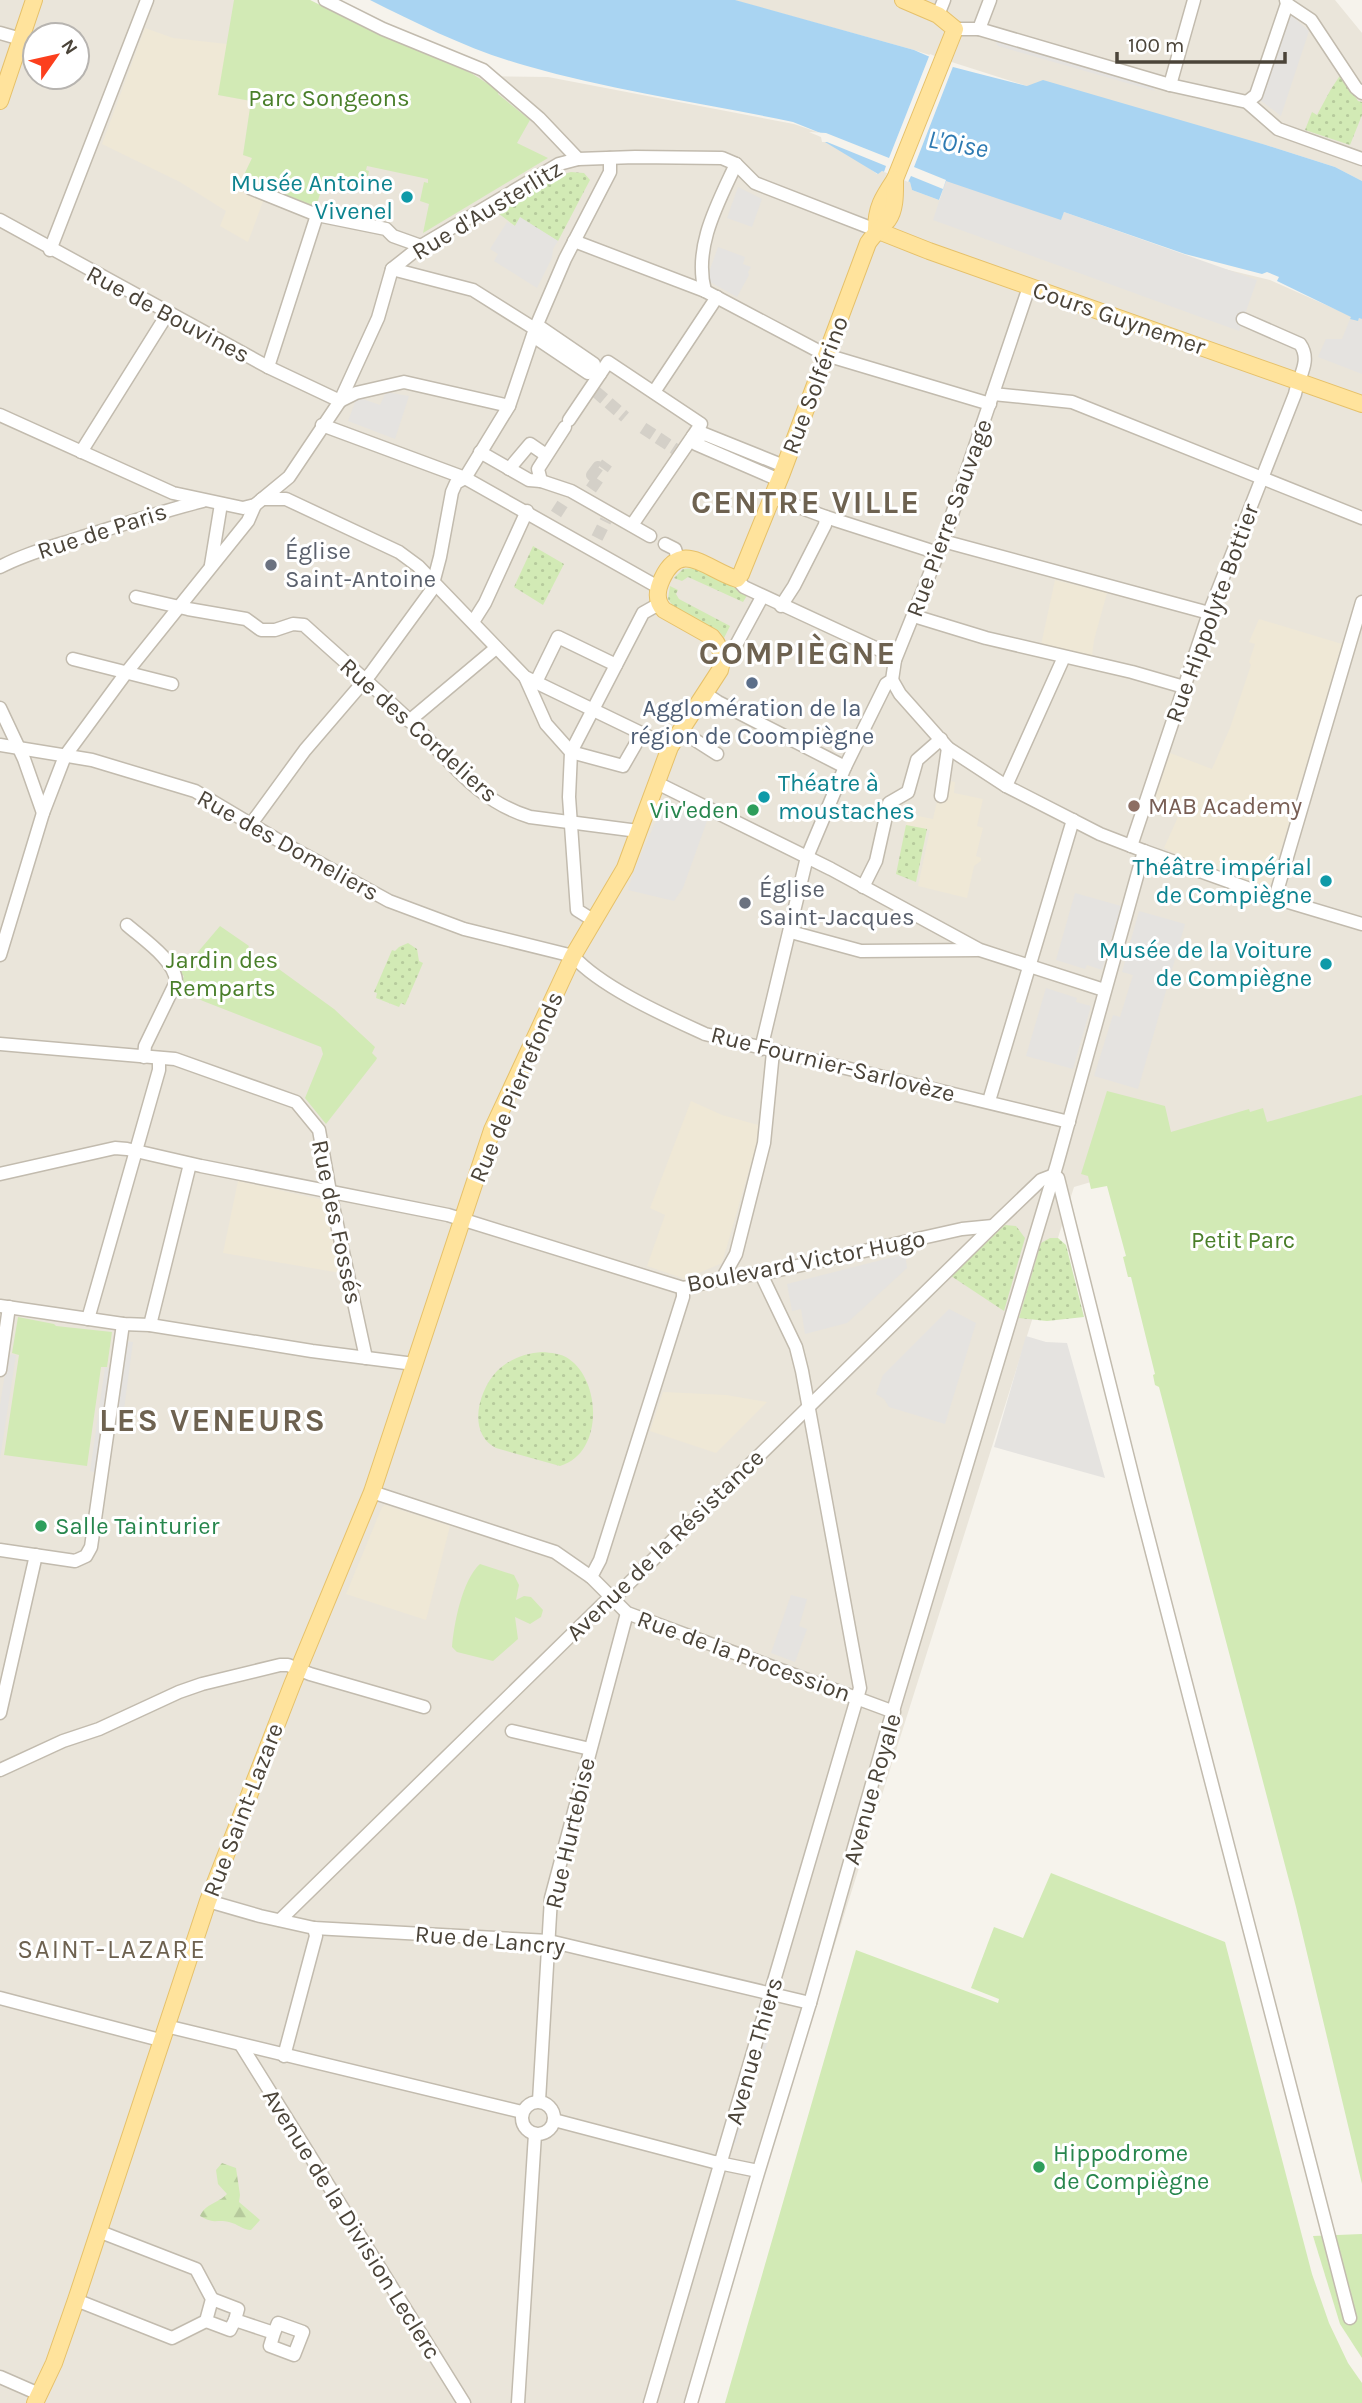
<svg xmlns="http://www.w3.org/2000/svg" width="1362" height="2403" font-family="Karla,sans-serif">
<style>
.residential{fill:#eae5da;fill-rule:evenodd}
.education{fill:#efe8d6}
.grass{fill:url(#grass-dots)}
.forest{fill:url(#forest-firs)}
.park{fill:#d2eab5}
.parking{fill:#e5e3e0}
.water{fill:#a9d4f2}
.pier{fill:#f6f3ec}
.lines{fill:none;stroke-linecap:round;stroke-linejoin:round}
.minor-tunnel{stroke:#d4d0c8;stroke-width:12;stroke-dasharray:12 6;stroke-linecap:butt}
.minor-casing{stroke:#c2bbae;stroke-width:15}
.major-casing{stroke:#e6c16a;stroke-width:18}
.minor{stroke:#fff;stroke-width:12}
.major{stroke:#ffe39c;stroke-width:16}
.culture-dot{fill:#0f9aa8;stroke:#fff;stroke-width:2.5}
.worship-dot{fill:#6b7280;stroke:#fff;stroke-width:2.5}
.service-dot{fill:#5c6f8a;stroke:#fff;stroke-width:2.5}
.education-dot{fill:#8d6e63;stroke:#fff;stroke-width:2.5}
.leisure-dot{fill:#2e9e5b;stroke:#fff;stroke-width:2.5}
.labels{text-anchor:middle;dominant-baseline:central;stroke-width:6;stroke-linejoin:round;paint-order:stroke}
.park-label{font-size:24px;fill:#4a7f2a;stroke:#fff}
.culture-label{font-size:24px;fill:#0d838f;stroke:#fff;text-anchor:end}
.street-label{font-size:24px;fill:#4b4439;stroke:#fff}
.worship-label{font-size:24px;fill:#5b616d;stroke:#fff;text-anchor:start}
.service-label{font-size:24px;fill:#4e5e75;stroke:#fff}
.education-label{font-size:24px;fill:#785e54;stroke:#fff;text-anchor:start}
.leisure-label{font-size:24px;fill:#27864d;stroke:#fff;text-anchor:start}
.water-label{font-size:26px;font-style:italic;fill:#2e7ab2;stroke:#fff}
.neighbourhood-label{font-size:26px;letter-spacing:2px;fill:#6e6250;stroke:#fff}
.district-label{font-size:32px;font-weight:bold;letter-spacing:2px;fill:#6e6250;stroke:#fff}
</style>
<defs>
<pattern id="grass-dots" width="8" height="8" patternUnits="userSpaceOnUse" patternTransform="scale(1.75)"><rect width="8" height="8" fill="#d2eab5"/><path d="M2 2h.1M6 6h.1" fill="none" stroke="#b6ca9c" stroke-width="1.8" stroke-linecap="round"/></pattern>
<pattern id="forest-firs" width="22" height="20" patternUnits="userSpaceOnUse" patternTransform="scale(1.75)"><rect width="22" height="20" fill="#d2eab5"/><path d="M5 1l3.5 6h-7zM16 11l3.5 6h-7z" fill="#b6ca9c"/></pattern>
</defs>
<rect width="100%" height="100%" fill="#f6f3ec"/>
<g class="residential">
<path d="M0 0H310L376 33 477 76 548 77 794 124 823 134 877 174 882 171 910 182 912 190 939 200 1270 280 1362 321V1102L1074 1187 690 2403H0ZM35 35H77V77H35Z"/>
<polygon points="733,0 1335,0 1362,33 1362,181 1335,167 1266,145 1027,86 914,50"/>
</g>
<g class="education">
<polygon points="145,28 173,38 227,44 219,95 251,101 243,154 252,158 243,177 268,188 248,242 220,226 226,211 180,182 102,144"/>
<polygon points="1055,580 1107,593 1094,640 1092,656 1041,645"/>
<polygon points="1259,619 1342,644 1271,884 1267,887 1209,870 1164,848 1178,817 1152,807 1170,753 1212,769 1230,728 1251,665 1249,662 1255,644 1249,642"/>
<polygon points="950,781 955,782 954,793 983,799 977,826 983,828 976,856 981,858 981,861 974,866 967,898 918,886 930,830 906,825 908,814 933,819 938,797 947,799"/>
<polygon points="691,1101 722,1115 762,1126 722,1263 685,1279 647,1266 665,1215 650,1208"/>
<polygon points="238,1181 323,1200 327,1202 341,1273 223,1253"/>
<polygon points="663,1392 726,1395 767,1402 716,1453 650,1431"/>
<polygon points="385,1505 450,1526 426,1620 346,1594 382,1507"/>
</g>
<g class="grass">
<polygon points="1341,74 1358,101 1362,102 1362,115 1350,145 1305,130 1312,112 1317,115 1331,89"/>
<polygon points="571,172 584,173 590,180 558,241 520,218 515,226 498,213 503,206 554,177"/>
<polygon points="533,546 564,564 543,605 514,587"/>
<polygon points="693,568 748,594 743,602 688,577 682,581 674,578 683,569"/>
<polygon points="670,586 678,590 676,594 679,599 730,626 724,638 719,631 673,606 668,599"/>
<polygon points="906,825 927,829 916,882 896,874"/>
<polygon points="408,943 417,949 419,961 423,963 405,1005 401,1003 399,1007 376,998 377,993 374,992 392,950 395,951 399,947"/>
<polygon points="1005,1225 1016,1226 1025,1238 1004,1311 951,1276"/>
<polygon points="1050,1238 1058,1238 1066,1245 1084,1317 1047,1321 1019,1318 1041,1243"/>
<path d="M542 1352C551 1353 561 1353 569 1359 602 1382 603 1454 560 1466L496 1448C467 1433 478 1391 497 1371 509 1359 526 1353 542 1352Z"/>
</g>
<path class="forest" d="M222 2163 236 2168 240 2195 239 2202 260 2220 251 2230C243 2230 238 2224 229 2222 216 2219 216 2225 200 2216 206 2203 217 2204 227 2194L218 2184 216 2170Z"/>
<g class="park">
<polygon points="234,0 310,0 376,33 471,73 499,91 498,94 530,120 517,143 548,158 423,233 429,204 420,201 424,182 428,183 428,179 367,166 366,170 369,171 365,189 361,188 360,192 323,184 316,207 243,177 252,158 243,155 251,101 218,95"/>
<polygon points="220,926 249,946 246,952 249,957 254,957 258,954 334,1009 375,1047 372,1053 377,1058 376,1060 326,1124 305,1098 323,1054 321,1047 203,1001 179,989 184,976 180,973"/>
<polygon points="1107,1091 1165,1106 1171,1132 1249,1109 1250,1112 1263,1108 1267,1122 1362,1095 1362,2184 1296,1907 1159,1387 1155,1385 1153,1375 1155,1374 1131,1277 1128,1277 1123,1257 1126,1256 1107,1186 1091,1189 1088,1176 1081,1174"/>
<polygon points="18,1317 54,1324 56,1326 112,1332 107,1367 101,1367 87,1466 4,1455 19,1355 12,1353"/>
<path d="M480 1564 514 1575 519 1585 516 1600 524 1596 531 1597 543 1610 541 1617 530 1624 515 1617 518 1639 493 1661 457 1652 452 1647C454 1624 462 1580 480 1564Z"/>
<polygon points="1051,1873 1225,1942 1312,2274 1329,2323 1348,2363 1362,2383 1362,2403 725,2403 856,1950 998,2003 999,1999 971,1988 994,1927 1023,1938"/>
<polygon points="1362,2234 1362,2358 1340,2324 1313,2236"/>
</g>
<g class="parking">
<polygon points="1291,15 1309,31 1281,116 1260,100"/>
<polygon points="993,37 1152,86 1155,91 998,46"/>
<polygon points="946,180 1061,219 1064,212 1257,280 1239,331 933,220"/>
<polygon points="738,187 762,199 752,227 727,218"/>
<polygon points="520,217 558,241 553,249 552,258 537,288 494,261 498,254 490,249 507,222 515,226"/>
<polygon points="718,247 745,257 743,264 751,267 748,272 749,275 737,297 710,282 708,275"/>
<polygon points="1359,317 1362,319 1362,374 1318,357 1326,339 1342,339 1350,319 1358,322"/>
<polygon points="386,392 409,396 395,439 348,421 357,397 380,405"/>
<polygon points="671,805 707,821 683,888 674,901 628,890 633,873 659,814 666,816"/>
<polygon points="1075,893 1121,906 1102,970 1087,965 1085,969 1056,960"/>
<polygon points="1139,911 1185,924 1138,1089 1094,1076 1113,1015 1120,1017 1133,975 1122,972"/>
<polygon points="1046,988 1077,998 1076,1002 1091,1006 1073,1069 1026,1056"/>
<polygon points="905,1254 907,1268 847,1323 805,1334 801,1309 792,1311 787,1284"/>
<polygon points="949,1309 976,1323 945,1424 889,1407 884,1399 876,1394 883,1375"/>
<polygon points="1026,1336 1046,1342 1067,1343 1105,1478 994,1447"/>
<polygon points="125,1341 133,1342 121,1432 112,1431"/>
<polygon points="8,1354 16,1355 0,1459 0,1405"/>
<polygon points="105,1367 112,1369 97,1473 90,1471"/>
<polygon points="791,1595 807,1599 799,1626 807,1629 795,1662 771,1653"/>
<polygon points="766,2027 770,2035 736,2143 731,2144"/>
</g>
<path class="water" d="M370 0H735L914 50 953 67 976 73 1027 86 1043 80 1266 145 1335 167 1362 181V319L1359 318 1358 321 1350 319 1351 317 1277 281 1279 277 1267 272 1262 274 1185 254 1064 212 1061 220 946 181 939 200 912 190 910 182 882 171 878 174 825 142 823 134 793 122C704 103 614 91 527 66 472 51 420 25 370 0Z"/>
<polygon class="pier" points="930,54 954,64 914,167 946,180 943,189 911,176 908,182 897,177 884,172 886,166 827,142 822,142 821,137 809,132 826,133 889,158"/>
<g class="lines">
<g class="minor-tunnel">
<polyline points="595,391 625,417"/>
<polyline points="643,428 675,449"/>
<polyline points="591,489 598,479 592,475 598,467 602,470 607,463"/>
<polyline points="556,514 565,500"/>
<polyline points="597,538 606,520"/>
</g>
<defs>
<g id="minor">
<polyline points="325,0 383,29 483,70 539,118 578,159"/>
<polyline points="1287,4 1311,20 1356,88 1362,93"/>
<polyline points="938,15 944,0"/>
<polyline points="955,29 979,29 1170,85 1247,102 1278,129 1362,159"/>
<polyline points="979,29 990,0"/>
<polyline points="0,33 21,39"/>
<polyline points="1170,85 1194,0"/>
<polyline points="1247,102 1256,95 1287,4 1286,0"/>
<polyline points="250,188 317,215 386,229 393,236 421,246"/>
<polyline points="0,220 268,367 340,401"/>
<polyline points="574,241 705,291 826,355 990,404"/>
<polyline points="50,250 147,0"/>
<polyline points="392,269 473,290 535,329"/>
<path d="M705 291C693 247 718 203 736 164"/>
<polyline points="533,336 588,373 594,364 537,325"/>
<polyline points="268,367 317,215"/>
<polyline points="591,368 600,374 608,362 701,424 693,436 696,437"/>
<polyline points="654,392 717,297"/>
<polyline points="993,394 1072,402 1362,518"/>
<polyline points="340,401 356,393 404,382 509,406"/>
<polyline points="0,415 173,493 243,508 255,505 289,477 340,401 378,318 392,269 421,246 559,164 578,159 635,157 722,158 736,164 755,183 876,230"/>
<polyline points="569,420 600,374"/>
<polyline points="322,425 465,478 658,587"/>
<polyline points="81,452 168,313"/>
<polyline points="480,452 529,480 541,481 571,491 650,536"/>
<polyline points="509,469 530,444 546,455"/>
<polyline points="779,480 696,444 702,433 784,466"/>
<polyline points="541,481 538,469 565,427"/>
<polyline points="772,497 826,517 938,553"/>
<polyline points="262,499 286,499 399,552 418,566 525,677 670,747"/>
<polyline points="632,525 693,436"/>
<polyline points="943,541 1209,613"/>
<polyline points="665,544 675,549 678,559"/>
<polyline points="211,565 221,504"/>
<path d="M0 567C26 553 55 546 82 537 122 525 162 511 203 501"/>
<polyline points="737,579 744,587 882,651 895,660"/>
<path d="M136 597 188 609 246 619 261 630H275L293 624 304 625C338 656 373 686 407 718 447 756 474 800 530 817L638 831"/>
<polyline points="781,606 794,586 825,525 826,517"/>
<polyline points="914,616 986,638 1132,672 1184,687"/>
<polyline points="473,622 485,603 527,511"/>
<polyline points="73,659 172,684"/>
<polyline points="722,663 735,647 762,597"/>
<polyline points="525,677 546,724 571,752 569,797 577,910 593,920"/>
<polyline points="892,680 900,694 948,748 1006,786 1100,834 1144,851 1275,898 1362,924"/>
<polyline points="536,682 558,637 616,665"/>
<polyline points="706,694 718,702 845,767"/>
<polyline points="0,708 24,759 43,813"/>
<polyline points="409,721 496,648"/>
<polyline points="681,731 717,754"/>
<polyline points="642,733 623,766 571,752 643,613 659,604"/>
<path d="M0 745 92 760 195 791 276 839 389 901 464 929 573 956C602 988 666 1016 705 1034L1069 1122"/>
<polyline points="657,783 831,869 980,950 1104,990"/>
<polyline points="1006,786 1064,657"/>
<polyline points="941,796 948,748"/>
<polyline points="251,824 305,750 371,673 431,591 440,557 452,492 456,483 465,478 509,406 535,329 565,259 610,172 610,158"/>
<path d="M1131 846 1209 613 1295 394C1298 377 1312 361 1300 344L1243 319"/>
<polyline points="863,887 876,861 889,803 908,792 917,760 941,739"/>
<polyline points="1275,898 1362,602"/>
<path d="M127 925C143 939 176 961 176 982L145 1046 144 1057"/>
<polyline points="791,932 861,951 977,950"/>
<polyline points="0,955 43,813 65,756 126,673 248,521 255,505"/>
<polyline points="0,1044 175,1059 296,1102 319,1130 330,1192 366,1358"/>
<polyline points="761,1049 807,857 845,767 886,684 892,680 895,660 943,541 1029,287"/>
<polyline points="989,1101 1073,820"/>
<polyline points="0,1174 115,1148 127,1149 201,1166 448,1215 683,1288 722,1279 770,1272 962,1229 993,1226"/>
<polyline points="1054,1175 1058,1178 1139,1502 1350,2318"/>
<polyline points="722,1279 736,1254 764,1143 773,1052"/>
<polyline points="0,1306 123,1324 150,1325 312,1351 414,1364"/>
<polyline points="88,1319 159,1070 159,1058"/>
<polyline points="150,1325 190,1164"/>
<polyline points="0,1370 9,1307"/>
<polyline points="372,1492 555,1552 591,1577 627,1613 894,1712"/>
<polyline points="0,1550 75,1561 86,1556 91,1547 123,1324"/>
<polyline points="591,1577 600,1560 683,1297 683,1288"/>
<polyline points="0,1713 36,1555"/>
<polyline points="512,1731 590,1749"/>
<polyline points="0,1770 63,1741 99,1729 179,1692 202,1684 280,1665 288,1665 310,1674 424,1707"/>
<polyline points="208,1901 260,1916 314,1928 549,1941 810,2003"/>
<polyline points="280,1920 610,1597 619,1593 993,1226 1041,1180 1054,1175"/>
<polyline points="0,1998 160,2040"/>
<polyline points="166,2026 522,2112"/>
<polyline points="241,2045 464,2403"/>
<polyline points="284,2056 316,1936 314,1928"/>
<polyline points="539,2101 551,1898 627,1613"/>
<circle cx="538" cy="2118" r="16"/>
<polyline points="554,2120 714,2162 758,2171"/>
<polyline points="212,2299 238,2309 235,2320 274,2333 270,2346 294,2355 303,2332 278,2323 274,2333"/>
<polyline points="76,2300 172,2338 206,2321 212,2299 196,2269 98,2231"/>
<polyline points="206,2321 230,2330 235,2320"/>
<polyline points="0,2377 39,2394"/>
<polyline points="518,2403 535,2134"/>
<polyline points="650,2403 860,1688 802,1371 796,1347 761,1274"/>
<polyline points="691,2403 755,2183 810,2003 887,1731 1057,1164 1144,851"/>
</g>
<g id="major">
<polyline points="0,101 34,0"/>
<polyline points="876,230 929,251 1362,404"/>
<path d="M876 230C876 207 883 197 895 179L955 29 938 15 903 0"/>
<path d="M35 2403 54 2363 76 2300 208 1901 292 1685 372 1492 492 1130 573 956 625 868 670 747 720 670C724 657 721 647 712 637L664 610C655 600 657 590 662 579 681 538 707 570 737 579L741 574 782 473 868 243C874 234 881 228 888 220 896 209 895 192 895 179"/>
</g>
</defs>
<use href="#minor" class="minor-casing"/>
<use href="#major" class="major-casing"/>
<use href="#minor" class="minor"/>
<use href="#major" class="major"/>
</g>
<g class="culture-dot">
<circle cx="407" cy="197" r="7"/>
<circle cx="764" cy="797" r="7"/>
<circle cx="1326" cy="881" r="7"/>
<circle cx="1326" cy="964" r="7"/>
</g>
<g class="worship-dot">
<circle cx="271" cy="565" r="7"/>
<circle cx="745" cy="903" r="7"/>
</g>
<circle class="service-dot" cx="752" cy="683" r="7"/>
<circle class="education-dot" cx="1134" cy="806" r="7"/>
<g class="leisure-dot">
<circle cx="753" cy="810" r="7"/>
<circle cx="41" cy="1526" r="7"/>
<circle cx="1039" cy="2167" r="7"/>
</g>
<g class="labels">
<g class="park-label">
<text x="329" y="98">Parc Songeons</text>
<text x="222" y="960">Jardin des<tspan x="222" dy="28">Remparts</tspan></text>
<text x="1243" y="1240">Petit Parc</text>
</g>
<g class="culture-label">
<text x="393" y="183">Musée Antoine<tspan x="393" dy="28">Vivenel</tspan></text>
<text x="778" y="783" text-anchor="start">Théatre à<tspan x="778" dy="28">moustaches</tspan></text>
<text x="1312" y="867">Théâtre impérial<tspan x="1312" dy="28">de Compiègne</tspan></text>
<text x="1312" y="950">Musée de la Voiture<tspan x="1312" dy="28">de Compiègne</tspan></text>
</g>
<g class="street-label">
<text transform="translate(487 210) rotate(-31)">Rue d'Austerlitz</text>
<text transform="translate(168 314) rotate(28)">Rue de Bouvines</text>
<text transform="translate(1119 318) rotate(19)">Cours Guynemer</text>
<text transform="translate(815 385) rotate(-69)">Rue Solférino</text>
<text transform="translate(949 518) rotate(-70)">Rue Pierre Sauvage</text>
<text transform="translate(102 531) rotate(-18)">Rue de Paris</text>
<text transform="translate(1212 613) rotate(-70)">Rue Hippolyte Bottier</text>
<text transform="translate(419 730) rotate(42)">Rue des Cordeliers</text>
<text transform="translate(288 845) rotate(29)">Rue des Domeliers</text>
<text transform="translate(833 1064) rotate(14)">Rue Fournier-Sarlovèze</text>
<text transform="translate(516 1087) rotate(-67)">Rue de Pierrefonds</text>
<text transform="translate(337 1222) rotate(78)">Rue des Fossés</text>
<text transform="translate(806 1261) rotate(-11)">Boulevard Victor Hugo</text>
<text transform="translate(665 1545) rotate(-44)">Avenue de la Résistance</text>
<text transform="translate(744 1656) rotate(20)">Rue de la Procession</text>
<text transform="translate(872 1789) rotate(-74)">Avenue Royale</text>
<text transform="translate(243 1810) rotate(-69)">Rue Saint-Lazare</text>
<text transform="translate(570 1833) rotate(-77)">Rue Hurtebise</text>
<text transform="translate(490 1940) rotate(5)">Rue de Lancry</text>
<text transform="translate(754 2051) rotate(-74)">Avenue Thiers</text>
<text transform="translate(352 2224) rotate(58)">Avenue de la Division Leclerc</text>
</g>
<g class="worship-label">
<text x="285" y="551">Église<tspan x="285" dy="28">Saint-Antoine</tspan></text>
<text x="759" y="889">Église<tspan x="759" dy="28">Saint-Jacques</tspan></text>
</g>
<g class="service-label">
<text x="752" y="708">Agglomération de la<tspan x="752" dy="28">région de Coompiègne</tspan></text>
</g>
<g class="education-label">
<text x="1148" y="806">MAB Academy</text>
</g>
<g class="leisure-label">
<text x="739" y="810" text-anchor="end">Viv'eden</text>
<text x="55" y="1526">Salle Tainturier</text>
<text x="1053" y="2153">Hippodrome<tspan x="1053" dy="28">de Compiègne</tspan></text>
</g>
<g class="water-label">
<text transform="translate(958 144) rotate(10)">L'Oise</text>
</g>
<g class="neighbourhood-label">
<text x="112" y="1949">SAINT-LAZARE</text>
</g>
<g class="district-label">
<text x="806" y="502">CENTRE VILLE</text>
<text x="798" y="653">COMPIÈGNE</text>
<text x="213" y="1420">LES VENEURS</text>
</g>
</g>
<g transform="translate(56 56) rotate(56)"><circle r="33" fill="#ffffff" stroke="#b7b4b0" stroke-width="2"/>
<path d="M0-5L12 26L0 18L-12 26Z" fill="#fc3f1d"/>
<text y="-10" font-size="19" font-weight="bold" text-anchor="middle" fill="#4b4439">N</text>
</g>
<path d="M1117 52v10h168v-10" fill="none" stroke="#4b4439" stroke-width="3.5"/>
<text x="1128" y="52" font-size="21" fill="#4b4439" stroke="#ffffff" stroke-width="5" paint-order="stroke">100 m</text>
</svg>
